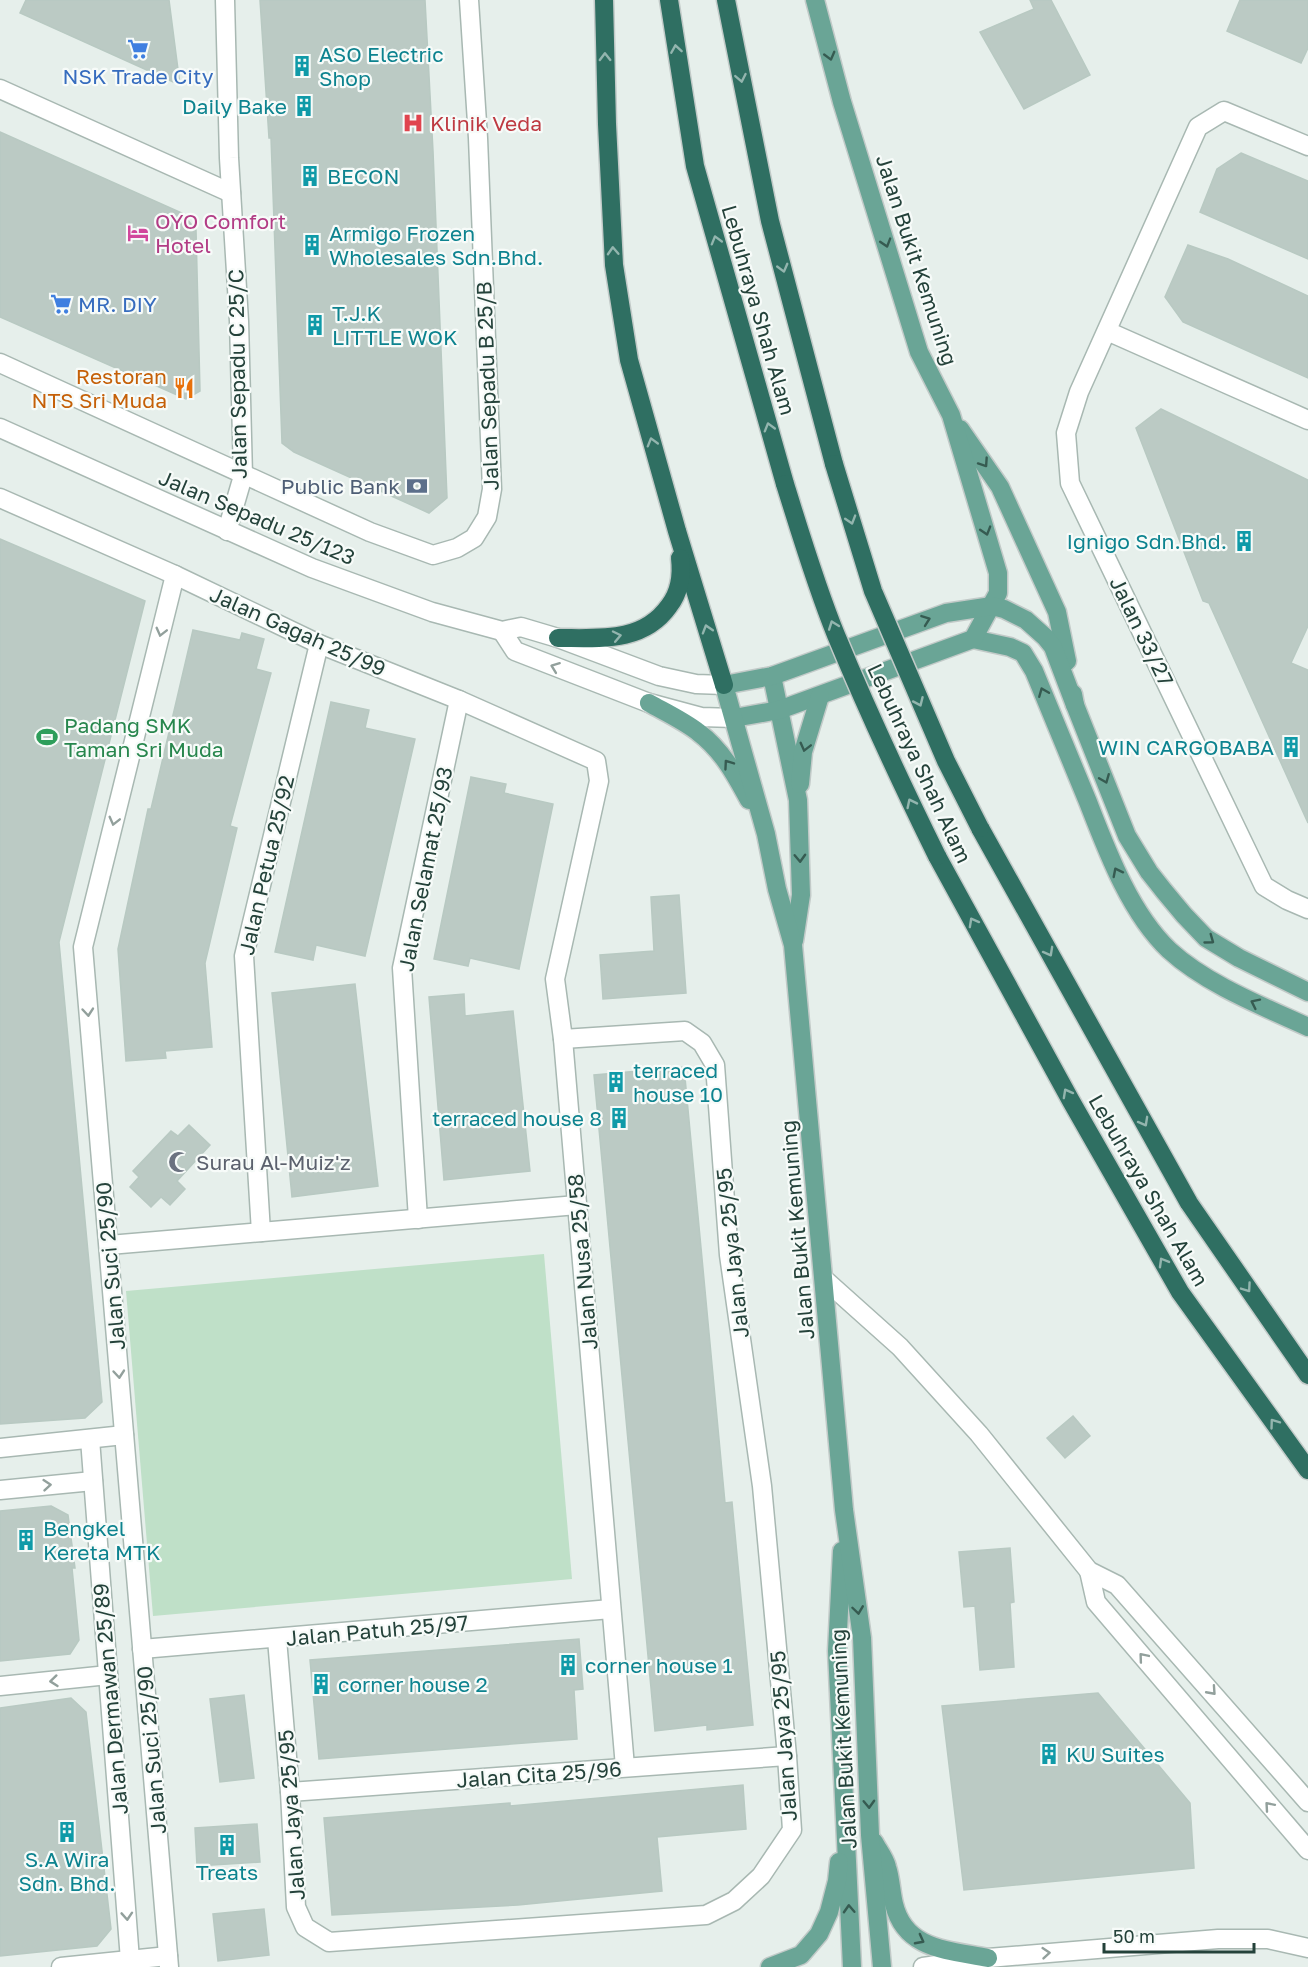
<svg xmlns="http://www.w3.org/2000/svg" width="1308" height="1967" font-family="'Golos Text',sans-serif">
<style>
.green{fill:#bfe0c8}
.building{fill:#bbcac4;stroke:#b8c9c2;stroke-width:1.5}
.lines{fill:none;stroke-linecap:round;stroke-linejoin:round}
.minor-casing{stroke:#a8b8b2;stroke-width:21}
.major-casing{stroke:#c2cac8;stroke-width:21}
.highway-casing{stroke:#c2cac8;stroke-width:21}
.minor{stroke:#fff;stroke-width:18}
.major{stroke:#6aa596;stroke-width:18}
.highway{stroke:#2f6f62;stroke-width:18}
.highway-bridge-casing{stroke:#c2cac8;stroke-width:21;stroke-linecap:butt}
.highway-bridge{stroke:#2f6f62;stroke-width:18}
.oneway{stroke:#93b5ae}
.oneway2{stroke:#365b51}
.oneway3{stroke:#92a09c}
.labels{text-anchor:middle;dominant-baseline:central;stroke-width:4.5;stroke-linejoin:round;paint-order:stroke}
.culture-label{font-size:21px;fill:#0d838f;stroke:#f7fbf9;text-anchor:start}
.shop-label{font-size:21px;fill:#366cbe;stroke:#f7fbf9}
.health-label{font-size:21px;fill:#be3a42;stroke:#f7fbf9;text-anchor:start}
.hotel-label{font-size:21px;fill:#b23c85;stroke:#f7fbf9;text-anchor:start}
.street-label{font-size:21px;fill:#24423a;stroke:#f7fbf9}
.food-label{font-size:21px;fill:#c56008;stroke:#f7fbf9;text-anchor:end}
.service-label{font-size:21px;fill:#4e5e75;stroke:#f7fbf9;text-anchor:end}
.leisure-label{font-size:21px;fill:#27864d;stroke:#f7fbf9;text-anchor:start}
.worship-label{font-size:21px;fill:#5b616d;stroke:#f7fbf9;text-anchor:start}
</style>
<rect width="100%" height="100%" fill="#e6efeb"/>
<polygon class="green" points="544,1254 572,1579 153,1616 126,1291"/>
<g class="building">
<polygon points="26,0 169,0 180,85 20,13"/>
<polygon points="260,0 425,0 433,151 447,498 429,513 294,452 282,443 271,138 269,138"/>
<polygon points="1030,0 1051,0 1090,75 1024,109 980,32 1034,9"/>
<polygon points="1240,0 1308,0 1308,48 1301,63 1227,31"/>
<polygon points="0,132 182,213 196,230 200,391 186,399 0,317"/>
<polygon points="1241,153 1308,181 1308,259 1200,212 1217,169"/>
<polygon points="1188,245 1228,259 1308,296 1308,378 1183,322 1165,297"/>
<polygon points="1161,409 1308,480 1308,626 1291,663 1308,670 1308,823 1209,603 1203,601 1136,428"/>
<polygon points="0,539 145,601 59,942 102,1402 85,1418 0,1424"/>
<polygon points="193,630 240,640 242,633 264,639 256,669 271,673 230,826 237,828 205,963 212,1047 165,1051 166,1058 126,1061 118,949 148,809 151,809"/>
<polygon points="331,702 369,710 365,728 415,739 365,956 316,945 313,960 275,952"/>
<polygon points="471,777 506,784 504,793 553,804 519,969 470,958 468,966 434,959"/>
<polygon points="679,895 686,993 603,999 600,955 654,951 651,897"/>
<polygon points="355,984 378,1186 292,1197 272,993"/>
<polygon points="464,994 465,1016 513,1011 530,1171 444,1180 429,997"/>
<polygon points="684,1067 725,1503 732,1502 753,1725 707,1730 707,1725 655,1731 594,1075"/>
<polygon points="189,1125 210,1145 177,1181 185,1189 170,1205 161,1197 151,1207 130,1187 139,1177 133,1171 171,1131 178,1136"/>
<polygon points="1073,1416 1090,1436 1065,1458 1047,1438"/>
<polygon points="51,1506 68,1515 75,1568 72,1568 79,1640 70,1654 0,1661 0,1511"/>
<polygon points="1010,1548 1014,1602 1010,1603 1014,1667 980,1670 975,1606 964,1607 959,1552"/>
<polygon points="579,1639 583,1689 574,1690 577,1739 319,1759 310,1660"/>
<polygon points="1098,1693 1190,1803 1194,1868 964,1890 942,1706"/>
<polygon points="244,1695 254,1778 220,1782 210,1699"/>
<polygon points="71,1698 86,1712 111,1929 97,1946 0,1956 0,1708"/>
<polygon points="743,1785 746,1829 657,1837 662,1891 518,1905 332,1915 324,1818 510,1803 510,1806"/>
<polygon points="257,1824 260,1862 197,1866 195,1828"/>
<polygon points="264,1909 269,1955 218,1961 213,1914"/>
</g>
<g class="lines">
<defs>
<g id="minor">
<polyline points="225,0 229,158 239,321 243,476 227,531"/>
<polyline points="0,89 231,193"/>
<polyline points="1308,146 1224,111 1198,127 1079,392 1066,433 1070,483 1264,886 1287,900 1308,909"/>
<polyline points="1107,331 1308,420"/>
<polyline points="0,363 370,532 433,555 457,548 474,538 487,517 492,489 478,138 469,0"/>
<polyline points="0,428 312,568 432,612 502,631 521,627 558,638 659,676 696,684 724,685"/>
<polyline points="0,498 175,575 319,644 459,700 596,761 599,781 555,979 563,1039 625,1767"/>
<polyline points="502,631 515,651 649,703 701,717 734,718"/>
<polyline points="418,1219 402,968 459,700"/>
<polyline points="261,1232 244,956 319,644"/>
<polyline points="109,1245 577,1205"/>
<polyline points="824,1279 900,1347 979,1434 1089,1571 1117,1585 1308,1802"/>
<polyline points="90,1439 130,1960"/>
<polyline points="0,1448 124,1435"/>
<polyline points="0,1490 93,1481"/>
<polyline points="1089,1571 1096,1602 1308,1850"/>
<polyline points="277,1639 290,1792 296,1907 305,1927 329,1942 706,1915 734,1901 761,1876 792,1830 787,1756 762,1486 729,1255 715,1065 702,1043 685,1031 563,1039"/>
<polyline points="142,1649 611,1609"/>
<polyline points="0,1686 108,1675"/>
<polyline points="290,1792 787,1756"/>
<polyline points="61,1967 168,1956"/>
<polyline points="169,1967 83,947 175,575"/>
<polyline points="923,1967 988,1958 1218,1939 1268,1939 1308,1948"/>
</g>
<g id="major">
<polyline points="960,429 1000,487 1057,612 1067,661"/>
<path d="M973 639 1010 647 1023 653 1034 671C1052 715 1070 759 1088 802 1107 851 1130 913 1169 950 1206 984 1262 1006 1308 1027"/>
<polyline points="772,676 798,800 801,895 794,941"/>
<polyline points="1073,694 1075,705 1127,836 1149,872 1164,891 1184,915 1206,938 1239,958 1308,992"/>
<path d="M649 703C665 712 684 721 698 732 722 750 735 774 749 800"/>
<polyline points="734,718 779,710 973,639 998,593 998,573 951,415 919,352 842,102 815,0"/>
<polyline points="800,784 803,752 820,696"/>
<polyline points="842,1551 837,1651 852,1967"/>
<path d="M874 1842C878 1850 885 1858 887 1867 891 1879 891 1892 894 1904 905 1950 948 1950 988 1958"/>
<polyline points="770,1967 801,1955 819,1934 829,1912 837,1881 839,1862"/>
<polyline points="882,1967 870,1835 862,1638 844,1510 793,945 777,889 766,834 724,685 772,676 946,613 992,606 1004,609 1026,620 1045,637 1053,647 1075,705"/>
</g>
<g id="highway">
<polyline points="604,0 607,124 614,265 629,360 677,531 724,685"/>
<polyline points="669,0 695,166 785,484"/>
<polyline points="726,0 770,221 834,464"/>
<path d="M558 638C599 638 643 643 669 606 680 592 682 575 680 558"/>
<polyline points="980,828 1189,1203 1308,1375"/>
<polyline points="937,856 1071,1101 1180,1292 1308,1470"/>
</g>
</defs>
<use href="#minor" class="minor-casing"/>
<use href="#major" class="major-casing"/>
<use href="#highway" class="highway-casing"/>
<use href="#minor" class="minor"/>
<use href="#major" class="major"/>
<use href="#highway" class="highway"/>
<defs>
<g id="highway-bridge">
<polyline points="834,464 873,591 946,761 980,828"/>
<path d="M785 484C801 535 816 586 836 635 867 710 901 783 937 856"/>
</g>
</defs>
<use href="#highway-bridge" class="highway-bridge-casing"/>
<use href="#highway-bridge" class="highway-bridge"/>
</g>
<defs><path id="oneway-chevron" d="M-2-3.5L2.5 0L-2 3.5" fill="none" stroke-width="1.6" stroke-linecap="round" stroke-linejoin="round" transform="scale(1.5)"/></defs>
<g class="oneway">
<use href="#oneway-chevron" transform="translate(676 49) rotate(-99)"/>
<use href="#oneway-chevron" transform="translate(605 57) rotate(-91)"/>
<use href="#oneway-chevron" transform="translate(741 78) rotate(79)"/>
<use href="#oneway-chevron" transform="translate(716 240) rotate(-106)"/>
<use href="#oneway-chevron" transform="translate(613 251) rotate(-93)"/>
<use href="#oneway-chevron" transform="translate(783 268) rotate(75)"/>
<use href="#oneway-chevron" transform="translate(769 427) rotate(-106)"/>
<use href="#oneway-chevron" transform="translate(652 442) rotate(-106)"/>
<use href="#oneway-chevron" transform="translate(851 520) rotate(73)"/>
<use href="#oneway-chevron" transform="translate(833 625) rotate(-110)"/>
<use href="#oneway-chevron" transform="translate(707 629) rotate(-107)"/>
<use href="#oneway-chevron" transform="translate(617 636) rotate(-12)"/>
<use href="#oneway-chevron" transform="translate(919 702) rotate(66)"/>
<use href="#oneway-chevron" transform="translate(911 803) rotate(-116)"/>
<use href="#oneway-chevron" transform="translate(973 922) rotate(-119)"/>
<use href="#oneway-chevron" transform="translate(1049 952) rotate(61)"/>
<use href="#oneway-chevron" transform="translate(1067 1093) rotate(-119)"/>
<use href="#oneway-chevron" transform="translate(1144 1122) rotate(61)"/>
<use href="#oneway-chevron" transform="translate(1163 1262) rotate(-120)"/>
<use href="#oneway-chevron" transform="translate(1247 1288) rotate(55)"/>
<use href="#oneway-chevron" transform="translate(1274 1423) rotate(-126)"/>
</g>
<g class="oneway2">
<use href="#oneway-chevron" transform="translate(830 56) rotate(75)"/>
<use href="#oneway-chevron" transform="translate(886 243) rotate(73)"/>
<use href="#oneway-chevron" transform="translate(984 463) rotate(56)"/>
<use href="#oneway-chevron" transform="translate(986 531) rotate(73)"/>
<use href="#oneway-chevron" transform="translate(926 620) rotate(-20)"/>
<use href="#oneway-chevron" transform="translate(1043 692) rotate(-112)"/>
<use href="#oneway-chevron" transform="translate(805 747) rotate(104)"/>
<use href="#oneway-chevron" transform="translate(728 764) rotate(-125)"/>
<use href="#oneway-chevron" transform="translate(1105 779) rotate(68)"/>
<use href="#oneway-chevron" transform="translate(800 858) rotate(88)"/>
<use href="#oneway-chevron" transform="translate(1117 872) rotate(-117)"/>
<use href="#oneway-chevron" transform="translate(1210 940) rotate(36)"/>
<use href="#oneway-chevron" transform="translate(1255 1003) rotate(-154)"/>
<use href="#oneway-chevron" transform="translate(858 1610) rotate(82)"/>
<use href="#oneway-chevron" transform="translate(869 1804) rotate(88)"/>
<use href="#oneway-chevron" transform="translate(849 1909) rotate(-93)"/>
<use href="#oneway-chevron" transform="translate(920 1940) rotate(28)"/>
</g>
<g class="oneway3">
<use href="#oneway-chevron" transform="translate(161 632) rotate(104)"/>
<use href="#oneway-chevron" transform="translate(555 667) rotate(-159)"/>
<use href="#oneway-chevron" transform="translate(114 821) rotate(104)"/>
<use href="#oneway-chevron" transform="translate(88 1012) rotate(85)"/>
<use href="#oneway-chevron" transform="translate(119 1374) rotate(85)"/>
<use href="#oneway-chevron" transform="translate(47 1485) rotate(-5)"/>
<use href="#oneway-chevron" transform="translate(1143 1657) rotate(-130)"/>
<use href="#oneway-chevron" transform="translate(54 1681) rotate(174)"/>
<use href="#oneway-chevron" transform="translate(1212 1691) rotate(48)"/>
<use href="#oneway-chevron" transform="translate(1269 1806) rotate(-131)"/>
<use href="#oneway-chevron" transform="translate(127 1916) rotate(86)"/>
<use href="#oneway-chevron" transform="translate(1046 1953) rotate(-5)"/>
</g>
<defs>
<symbol id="supermarket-bare" viewBox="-9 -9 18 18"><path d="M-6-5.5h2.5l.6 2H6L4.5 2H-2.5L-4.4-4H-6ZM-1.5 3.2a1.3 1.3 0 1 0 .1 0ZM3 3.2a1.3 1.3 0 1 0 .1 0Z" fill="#3f7fe0" stroke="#f7fbf9" stroke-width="2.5" paint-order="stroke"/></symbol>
<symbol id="building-bare" viewBox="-9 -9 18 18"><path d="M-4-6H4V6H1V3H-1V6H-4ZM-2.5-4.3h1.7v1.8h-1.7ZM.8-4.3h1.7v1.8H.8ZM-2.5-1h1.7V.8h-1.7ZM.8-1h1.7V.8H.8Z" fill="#0f9aa8" stroke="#f7fbf9" stroke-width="2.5" paint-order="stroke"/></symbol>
<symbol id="hospital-bare" viewBox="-9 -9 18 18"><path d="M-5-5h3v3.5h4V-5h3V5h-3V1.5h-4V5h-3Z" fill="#e0444e" stroke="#f7fbf9" stroke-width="2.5" paint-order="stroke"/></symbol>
<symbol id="hotel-bare" viewBox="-9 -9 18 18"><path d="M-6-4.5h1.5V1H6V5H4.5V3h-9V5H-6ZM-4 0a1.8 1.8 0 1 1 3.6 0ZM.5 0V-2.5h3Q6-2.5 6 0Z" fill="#d1479c" stroke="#f7fbf9" stroke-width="2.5" paint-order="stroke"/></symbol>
<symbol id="restaurant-bare" viewBox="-9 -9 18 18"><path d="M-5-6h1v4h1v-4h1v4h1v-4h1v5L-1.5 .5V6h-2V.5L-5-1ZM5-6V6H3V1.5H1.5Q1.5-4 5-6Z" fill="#e8710a" stroke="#f7fbf9" stroke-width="2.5" paint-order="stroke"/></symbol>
<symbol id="bank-bare" viewBox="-9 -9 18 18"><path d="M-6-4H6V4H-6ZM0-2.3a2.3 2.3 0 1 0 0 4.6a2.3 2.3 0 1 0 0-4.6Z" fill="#5c6f8a" stroke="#f7fbf9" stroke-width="2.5" paint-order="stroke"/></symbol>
<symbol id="stadium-bare" viewBox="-9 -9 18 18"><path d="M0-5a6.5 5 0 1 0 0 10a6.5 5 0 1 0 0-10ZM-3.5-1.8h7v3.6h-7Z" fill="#2e9e5b" stroke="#f7fbf9" stroke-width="2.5" paint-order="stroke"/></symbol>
<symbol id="mosque-bare" viewBox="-9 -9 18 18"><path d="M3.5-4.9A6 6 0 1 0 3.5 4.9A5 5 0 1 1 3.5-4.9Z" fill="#6b7280" stroke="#f7fbf9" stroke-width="2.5" paint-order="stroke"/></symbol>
</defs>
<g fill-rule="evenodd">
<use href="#supermarket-bare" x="123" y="34" width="30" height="30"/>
<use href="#building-bare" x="287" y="51" width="30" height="30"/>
<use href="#building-bare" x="289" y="91" width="30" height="30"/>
<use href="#hospital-bare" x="398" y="108" width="30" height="30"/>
<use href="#building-bare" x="295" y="161" width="30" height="30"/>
<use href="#hotel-bare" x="123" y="218" width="30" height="30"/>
<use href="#building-bare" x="297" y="230" width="30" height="30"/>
<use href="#supermarket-bare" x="46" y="289" width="30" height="30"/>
<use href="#building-bare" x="300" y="310" width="30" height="30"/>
<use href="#restaurant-bare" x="169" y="373" width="30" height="30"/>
<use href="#bank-bare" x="402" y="471" width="30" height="30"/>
<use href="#building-bare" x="1229" y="526" width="30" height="30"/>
<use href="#stadium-bare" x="32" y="722" width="30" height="30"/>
<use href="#building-bare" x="1276" y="732" width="30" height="30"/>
<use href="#building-bare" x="601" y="1067" width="30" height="30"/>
<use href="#building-bare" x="604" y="1103" width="30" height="30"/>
<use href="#mosque-bare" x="164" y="1147" width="30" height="30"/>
<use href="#building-bare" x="11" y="1525" width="30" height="30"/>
<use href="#building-bare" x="553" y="1650" width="30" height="30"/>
<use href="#building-bare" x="306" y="1669" width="30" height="30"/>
<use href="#building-bare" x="1034" y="1739" width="30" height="30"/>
<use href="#building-bare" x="52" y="1817" width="30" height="30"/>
<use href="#building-bare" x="212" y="1830" width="30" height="30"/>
</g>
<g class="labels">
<g class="culture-label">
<text x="319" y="54">ASO Electric<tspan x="319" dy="24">Shop</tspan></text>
<text x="287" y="106" text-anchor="end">Daily Bake</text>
<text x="327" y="176">BECON</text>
<text x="329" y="233">Armigo Frozen<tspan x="329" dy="24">Wholesales Sdn.Bhd.</tspan></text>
<text x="332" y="313">T.J.K<tspan x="332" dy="24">LITTLE WOK</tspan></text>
<text x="1227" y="541" text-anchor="end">Ignigo Sdn.Bhd.</text>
<text x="1274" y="747" text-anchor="end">WIN CARGOBABA</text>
<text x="633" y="1070">terraced<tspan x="633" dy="24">house 10</tspan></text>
<text x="602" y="1118" text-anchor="end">terraced house 8</text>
<text x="43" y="1528">Bengkel<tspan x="43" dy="24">Kereta MTK</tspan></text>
<text x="585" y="1665">corner house 1</text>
<text x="338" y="1684">corner house 2</text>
<text x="1066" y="1754">KU Suites</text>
<text x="67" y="1859" text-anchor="middle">S.A Wira<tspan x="67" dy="24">Sdn. Bhd.</tspan></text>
<text x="227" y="1872" text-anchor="middle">Treats</text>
</g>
<g class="shop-label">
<text x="138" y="76">NSK Trade City</text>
<text x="78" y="304" text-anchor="start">MR. DIY</text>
</g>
<g class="health-label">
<text x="430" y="123">Klinik Veda</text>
</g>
<g class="hotel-label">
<text x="155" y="221">OYO Comfort<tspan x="155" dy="24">Hotel</tspan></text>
</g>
<g class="street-label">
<text transform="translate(917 260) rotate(72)">Jalan Bukit Kemuning</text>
<text transform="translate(759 310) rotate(74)">Lebuhraya Shah Alam</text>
<text transform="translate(237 374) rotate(-91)">Jalan Sepadu C 25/C</text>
<text transform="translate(487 386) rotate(-92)">Jalan Sepadu B 25/B</text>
<text transform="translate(257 517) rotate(23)">Jalan Sepadu 25/123</text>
<text transform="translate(298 631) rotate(24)">Jalan Gagah 25/99</text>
<text transform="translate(1142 631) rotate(64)">Jalan 33/27</text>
<text transform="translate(920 763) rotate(65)">Lebuhraya Shah Alam</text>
<text transform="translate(266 865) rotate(-77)">Jalan Petua 25/92</text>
<text transform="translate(425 869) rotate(-79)">Jalan Selamat 25/93</text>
<text transform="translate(1149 1190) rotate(60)">Lebuhraya Shah Alam</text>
<text transform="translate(797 1230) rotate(-95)">Jalan Bukit Kemuning</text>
<text transform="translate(732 1253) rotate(-96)">Jalan Jaya 25/95</text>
<text transform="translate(582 1262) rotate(-95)">Jalan Nusa 25/58</text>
<text transform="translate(110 1266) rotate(-95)">Jalan Suci 25/90</text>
<text transform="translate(377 1630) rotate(-5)">Jalan Patuh 25/97</text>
<text transform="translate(110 1699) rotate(-95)">Jalan Dermawan 25/89</text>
<text transform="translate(783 1736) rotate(-94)">Jalan Jaya 25/95</text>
<text transform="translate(843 1739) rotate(-93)">Jalan Bukit Kemuning</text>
<text transform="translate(151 1750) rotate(-95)">Jalan Suci 25/90</text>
<text transform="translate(539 1774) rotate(-4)">Jalan Cita 25/96</text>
<text transform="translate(291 1815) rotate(-94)">Jalan Jaya 25/95</text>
</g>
<g class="food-label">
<text x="167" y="376">Restoran<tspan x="167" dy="24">NTS Sri Muda</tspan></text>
</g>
<g class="service-label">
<text x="400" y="486">Public Bank</text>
</g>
<g class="leisure-label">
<text x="64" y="725">Padang SMK<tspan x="64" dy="24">Taman Sri Muda</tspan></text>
</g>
<g class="worship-label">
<text x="196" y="1162">Surau Al-Muiz'z</text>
</g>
</g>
<path d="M1104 1943v9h150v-9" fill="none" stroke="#24423a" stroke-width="3"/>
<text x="1113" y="1943" font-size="18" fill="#24423a" stroke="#f7fbf9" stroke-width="4.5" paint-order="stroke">50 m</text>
</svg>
